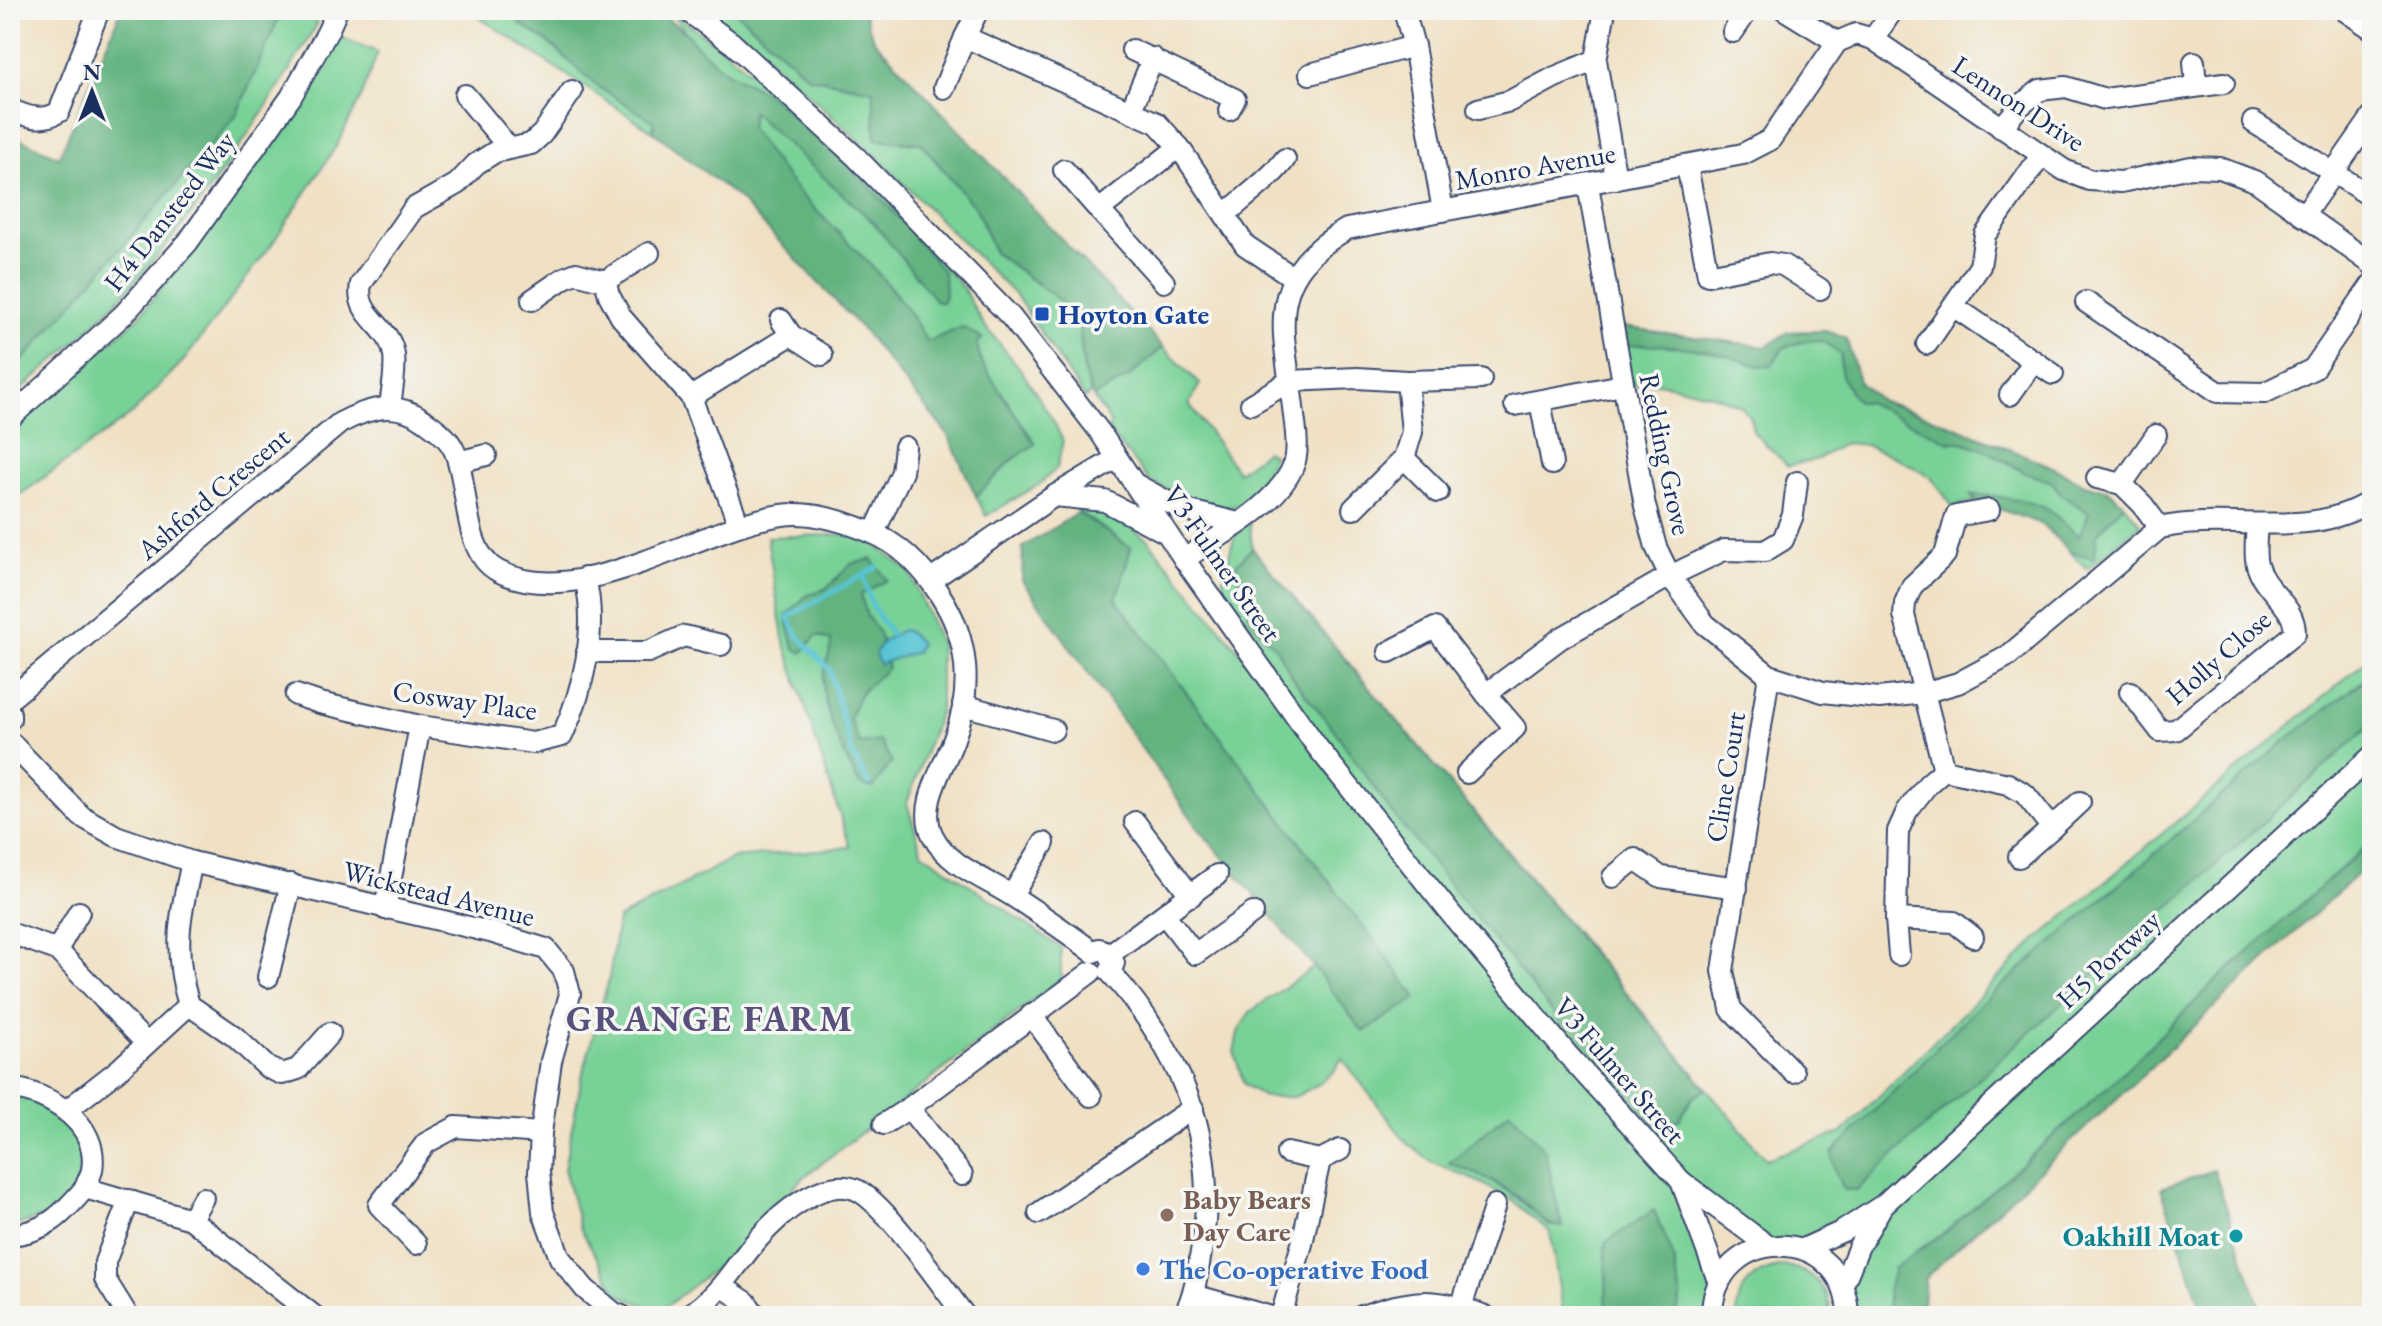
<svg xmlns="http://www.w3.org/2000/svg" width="2382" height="1326" font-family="'EB Garamond',serif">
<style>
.green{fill:#78d197;stroke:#4a807a;stroke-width:2;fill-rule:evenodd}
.forest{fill:#62b380;stroke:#3e716f;stroke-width:2}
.water{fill:#59c4d4;stroke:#3a7a99;stroke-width:2}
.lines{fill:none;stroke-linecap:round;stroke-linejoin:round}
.stream{stroke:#59c4d4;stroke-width:5}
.minor-casing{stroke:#3b4a6d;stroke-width:24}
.minor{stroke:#fff;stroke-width:20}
.transit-dot{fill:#1a4fb4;stroke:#f6f6f2;stroke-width:3}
.education-dot{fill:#8d6e63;stroke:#f6f6f2;stroke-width:3}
.culture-dot{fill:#0f9aa8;stroke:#f6f6f2;stroke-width:3}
.shop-dot{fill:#3f7fe0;stroke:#f6f6f2;stroke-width:3}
.labels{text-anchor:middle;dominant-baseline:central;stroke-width:7;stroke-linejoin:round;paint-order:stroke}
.street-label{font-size:28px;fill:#1b2f5e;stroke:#f6f6f2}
.transit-label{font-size:28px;font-weight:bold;fill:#164399;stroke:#f6f6f2;text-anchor:start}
.education-label{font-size:28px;font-weight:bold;fill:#785e54;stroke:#f6f6f2;text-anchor:start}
.culture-label{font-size:28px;font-weight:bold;fill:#0d838f;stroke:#f6f6f2;text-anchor:end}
.shop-label{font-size:28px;font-weight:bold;fill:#366cbe;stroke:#f6f6f2;text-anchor:start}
.district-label{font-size:36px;font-weight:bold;letter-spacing:2px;fill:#59507d;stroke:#f6f6f2}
</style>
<rect width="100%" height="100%" fill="#f6f6f2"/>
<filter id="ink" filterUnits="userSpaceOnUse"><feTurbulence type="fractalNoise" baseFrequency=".0125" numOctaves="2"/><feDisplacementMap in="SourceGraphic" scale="16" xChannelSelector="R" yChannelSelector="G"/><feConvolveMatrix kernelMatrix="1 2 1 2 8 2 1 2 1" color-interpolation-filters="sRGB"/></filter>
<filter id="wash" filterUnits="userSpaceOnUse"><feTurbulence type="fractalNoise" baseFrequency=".006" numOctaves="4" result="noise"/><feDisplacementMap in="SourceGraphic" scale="32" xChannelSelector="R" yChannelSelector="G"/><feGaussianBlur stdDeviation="1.8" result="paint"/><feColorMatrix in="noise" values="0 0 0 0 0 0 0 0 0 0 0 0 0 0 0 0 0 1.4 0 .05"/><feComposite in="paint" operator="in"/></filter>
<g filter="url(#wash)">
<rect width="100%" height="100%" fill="#f0e1c5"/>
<g class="green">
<path d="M282 10H306L304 15 318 23C259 122 197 216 118 300 85 336 46 367 10 400V375L236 116Z"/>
<polygon points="478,10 538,10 520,24 548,42 600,88 653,121 654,132 480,18"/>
<path d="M669 10 722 48 786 101 875 186 963 288 983 324 1019 367 1053 420 1063 441 1057 468 1040 484 986 516 976 496 1011 461 1035 443 981 362 977 344 982 339 962 327 927 342C897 284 847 243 803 197 784 176 767 151 750 128L752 111 873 221 937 302H942L766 93 723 70 695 44Z"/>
<polygon points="709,10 734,10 809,77 873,90 901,143 921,143 977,210 994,252 1054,296 1078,317 1084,373 1091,393 1085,398 1017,297 871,151 747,39"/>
<polygon points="337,36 378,52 362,95 337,145 272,244 185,359 133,413 10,502 10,431 139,317 264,154 319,73"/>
<polygon points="1615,326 1766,347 1788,332 1826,331 1846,338 1859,382 1881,401 1941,421 2048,465 2084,484 2108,490 2124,504 2141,525 2087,569 2042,524 1977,501 1953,507 1931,477 1899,459 1865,445 1845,443 1818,459 1788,466 1754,433 1750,418 1741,406 1719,397 1671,385 1650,382 1632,385"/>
<polygon points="1163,347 1200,384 1189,404 1238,472 1266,451 1273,455 1264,483 1239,505 1211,512 1190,503 1148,479 1107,429 1111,424 1093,397 1129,377"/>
<path d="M1074 508 1108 512 1147 539 1314 742 1222 582 1238 523 1249 515 1252 548 1766 1159 1843 1132 2034 942 2372 656V841L2214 983 2110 1085 1946 1232 1916 1251 1888 1292V1316H1848L1843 1285 1882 1207 1843 1231 1768 1246 1682 1182 1719 1283 1713 1316H1676L1681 1296 1672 1253 1608 1309 1607 1316H1560L1562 1306 1550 1232 1513 1201 1479 1182 1431 1162 1406 1142 1342 1058 1334 1071 1319 1084 1295 1097H1264L1244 1084 1234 1052 1238 1032 1250 1012 1314 967 1363 1032 1416 998 1116 599 1131 548ZM1545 1151 1562 1226H1549C1515 1193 1493 1179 1449 1163Z"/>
<polygon points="861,534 909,571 940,643 940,710 907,803 922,852 1061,948 1061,979 804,1177 722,1263 664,1308 646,1306 618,1294 580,1228 564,1169 583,1072 609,979 618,919 733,858 850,847 783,638 767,537"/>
<polygon points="10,1096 40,1101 75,1132 81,1165 77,1186 57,1213 10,1227"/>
<path d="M1787 1266C1813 1272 1831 1288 1830 1316H1737C1736 1285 1758 1268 1787 1266Z"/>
</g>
<g class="forest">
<polygon points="121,10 282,10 236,116 10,375 10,134 59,157"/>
<path d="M538 10H656L685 32 695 44 723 70 766 93 837 152 909 229 944 273 945 296 942 302H937L873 222 752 112 750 128C767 151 784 176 803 197 847 243 897 284 927 342L962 327 982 338 977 344 981 362 1035 444 1011 461 976 496 948 435 862 329 738 198 654 132 653 121 600 88 548 42 519 23Z"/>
<polygon points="734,10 863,10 873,39 1163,347 1129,377 1093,397 1084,373 1078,317 1054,296 994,252 977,210 921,143 876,139 873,90 809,77"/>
<path d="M1615 326 1766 347 1788 332 1826 331 1846 338 1859 382 1881 401 1941 421 2048 465 2084 484 2108 490 2124 504 2097 534 2095 558 2070 552 2042 524 1976 501 1970 495C1990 494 2026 500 2045 508 2051 510 2070 530 2079 536L2089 513 2063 496 2052 482 2028 474 1983 449 1961 442H1949L1867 402H1858C1846 386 1838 375 1841 355 1819 334 1811 339 1783 348L1771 366C1754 368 1738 358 1721 354 1697 348 1648 342 1625 346Z"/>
<polygon points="1078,513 1131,548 1116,599 1417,998 1363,1032 1314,967 1199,829 1022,580 1023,547"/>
<polygon points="1252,548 1706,1089 1692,1098 1679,1120 1656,1125 1590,1059 1389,809 1335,731 1297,684 1275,647 1250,622 1243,591 1233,568"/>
<path d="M872 559 887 580 861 595 867 616 879 633 888 668 861 692 849 718 860 744 880 741 892 762 873 788 860 785C844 756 822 712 823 678 824 666 831 654 831 641L817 635 802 653 794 648 786 616 806 596 827 588 851 564Z"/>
<polygon points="2372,674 2372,724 1907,1143 1857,1190 1845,1190 1835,1172 1832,1153 1977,1007 2285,741"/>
<polygon points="2372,841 2372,860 1925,1278 1922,1316 1888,1316 1888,1292 1894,1268 1946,1232 2110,1085 2214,983"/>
<path d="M1510 1111 1545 1151 1562 1227C1539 1225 1534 1208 1517 1196 1495 1181 1473 1172 1449 1163Z"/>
<polygon points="2214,1170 2261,1311 2246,1316 2204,1316 2161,1188"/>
<polygon points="1654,1210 1672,1253 1681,1296 1676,1316 1607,1316 1605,1243"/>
</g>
<polygon class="water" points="902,630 909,632 920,643 916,652 879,664 875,654 883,641"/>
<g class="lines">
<g class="stream">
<polyline points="863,575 872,606 891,634"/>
<polyline points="869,784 853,756 829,669 798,636 788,617 877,567"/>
</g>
</g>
</g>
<g filter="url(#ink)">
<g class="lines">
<defs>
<g id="minor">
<polyline points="686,10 732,43 856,157 1011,317 1100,432 1184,559 1318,748 1451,914 1567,1054 1681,1181 1768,1246"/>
<polyline points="978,10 965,37 1157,123 1179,147 1245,245 1294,278"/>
<polyline points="1404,10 1414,46 1443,211"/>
<polyline points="1605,10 1596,60 1616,179"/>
<polyline points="1785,10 1837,42"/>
<polyline points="2344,10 2372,29"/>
<polyline points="1733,32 1748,10"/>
<polyline points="1873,39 1893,10"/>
<polyline points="1132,50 1235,99 1229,110"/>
<polyline points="2194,62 2196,86"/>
<polyline points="1310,74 1414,46"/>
<polyline points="944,88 965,37"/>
<polyline points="465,95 509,148"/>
<path d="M10 109C27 117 42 122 59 112L99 10"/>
<polyline points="1478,109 1510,101 1555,77 1596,60"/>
<polyline points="1131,110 1153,58"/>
<polyline points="2253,122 2372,197"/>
<polyline points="2001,128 2020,106 2040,90 2066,87 2105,99 2224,83"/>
<polyline points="1687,166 1708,275 1770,263 1783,265 1820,289"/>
<polyline points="1064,170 1099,210 1179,147"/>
<path d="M1588 185 1645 506 1656 547 1670 576 1705 624 1769 675 1823 692 1879 698 1923 693 1958 683 2008 656 2160 528C2230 512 2309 542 2372 500"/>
<polyline points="1099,210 1164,282"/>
<path d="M1226 214C1243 198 1273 177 1285 159"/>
<polyline points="2303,216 2372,117"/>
<polyline points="605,281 649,253"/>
<polyline points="532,300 564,278 576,273 605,281 609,295 621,317 691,397 739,525"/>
<polyline points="2086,302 2218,392 2264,393 2313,369 2372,284"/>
<polyline points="1953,306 2053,374"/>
<polyline points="781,320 791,335 822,355"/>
<polyline points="1927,344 1980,266 1985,235 2041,156"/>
<polyline points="2010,395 2034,361"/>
<polyline points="691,397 791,335"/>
<polyline points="1540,401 1552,464"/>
<polyline points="1251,404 1290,381 1357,378 1407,381 1481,379"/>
<polyline points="1515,405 1623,385"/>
<path d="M390 406C392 391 396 371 394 355 390 324 354 317 361 284L414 208 457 184 476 164 495 152 531 144 542 134 572 91"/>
<polyline points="10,418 124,314 188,242 291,97 328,31 337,10"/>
<polyline points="1404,458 1438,492"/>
<polyline points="458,462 486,455"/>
<polyline points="2097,478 2122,484 2143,505 2160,528"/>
<polyline points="2122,484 2156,435"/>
<polyline points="1137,485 1181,509 1238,523"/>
<polyline points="1054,496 1105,501 1163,531"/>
<polyline points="1353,509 1404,458 1412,432 1407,381"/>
<polyline points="1989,510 1956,516 1945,555 1912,586 1905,603 1904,615 1944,770 2008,784 2025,794 2052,828 2080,802"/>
<polyline points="874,533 902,472 905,447"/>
<path d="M1184 559C1219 536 1279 505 1294 464 1299 451 1296 430 1294 416 1285 332 1260 279 1347 229L1743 154 1770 140 1837 42 1856 34 1873 39 2064 170 2089 180 2121 182 2191 167 2220 168 2257 182 2372 264"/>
<polyline points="931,580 1054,496 1117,458"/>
<polyline points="587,652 648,652 684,636 721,645"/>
<polyline points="1389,652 1435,628 1486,694 1561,638 1670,576 1724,550 1765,551 1783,540 1793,515 1797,482"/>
<polyline points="1769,675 1723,971 1731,1009 1793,1072"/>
<path d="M2130 692 2160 731 2176 730 2295 633C2295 604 2264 592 2257 565 2254 553 2256 538 2257 525"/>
<path d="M296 695 320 703 420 726 533 743 562 736C584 689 598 629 585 578"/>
<path d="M10 699 340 423C368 408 395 400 424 420 435 428 448 437 454 450 470 483 461 552 498 571 580 613 698 527 782 515 810 511 843 521 870 532 900 544 923 568 940 595 969 639 973 690 954 739 944 768 917 805 933 836 948 866 987 879 1014 897 1040 914 1067 932 1093 952L1099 949 1108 952 1114 963 1110 972"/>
<polyline points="963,705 1053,730"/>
<polyline points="10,713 10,719"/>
<polyline points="10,742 81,816 116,836 192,862 490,932 546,949 564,971 570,994 551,1061 541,1133 539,1172 543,1212 560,1258 585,1289 614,1313 622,1316"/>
<polyline points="1467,773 1515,728 1486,694"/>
<polyline points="1135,822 1191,896"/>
<polyline points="2019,857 2052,828"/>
<polyline points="1613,877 1635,859 1661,877 1737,888"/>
<polyline points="1012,895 1044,843"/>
<polyline points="385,909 420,726"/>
<polyline points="1165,915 1195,954 1253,913"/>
<polyline points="1896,919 1954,922 1973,937"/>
<polyline points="10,933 57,950 146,1043"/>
<polyline points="57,950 79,912"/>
<polyline points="1110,954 1217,875"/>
<polyline points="1899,955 1896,919 1898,831 1907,811 1928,784 1944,770"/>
<path d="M1110 972C1180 1050 1219 1139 1202 1246 1198 1271 1195 1293 1184 1316"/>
<polyline points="268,977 291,884"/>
<polyline points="189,1005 234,1036 268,1068 282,1074 298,1069 330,1033"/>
<polyline points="1031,1015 1091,1096"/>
<path d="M10 1088C49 1093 100 1123 92 1170 91 1175 87 1182 85 1188L191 1219 314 1316"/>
<polyline points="909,1108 962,1175"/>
<path d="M67 1110 117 1071 189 1005C172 950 180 916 192 862"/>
<polyline points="884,1124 909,1108 1091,972"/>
<polyline points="1320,1160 1340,1150"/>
<polyline points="1681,1181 1719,1283"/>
<polyline points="1039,1213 1193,1108"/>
<polyline points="191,1219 203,1198"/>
<path d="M10 1235C46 1232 63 1214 85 1188"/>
<polyline points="416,1244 379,1205 426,1143 456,1127 541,1133"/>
<polyline points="1803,1249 1843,1231 1883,1205 2372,756"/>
<polyline points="1843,1285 1859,1246 1881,1208"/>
<polyline points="723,1287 746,1302 756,1316"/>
<polyline points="1194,1295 1268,1316"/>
<polyline points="1461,1307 1495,1205"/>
<polyline points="128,1316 105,1279 105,1262 129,1200"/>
<path d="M688 1316C724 1291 731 1270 758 1239 778 1216 824 1175 857 1190 887 1205 942 1287 965 1316"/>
<polyline points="1281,1316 1302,1244 1320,1160 1287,1153"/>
<path d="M1362 1316C1413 1299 1434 1296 1485 1316"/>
<path d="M1712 1316C1712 1224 1846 1221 1848 1316"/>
</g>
</defs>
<use href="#minor" class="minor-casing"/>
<use href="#minor" class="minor"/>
</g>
</g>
<rect class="transit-dot" x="1034" y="306" width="16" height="16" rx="4"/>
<circle class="education-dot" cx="1167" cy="1215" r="8"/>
<circle class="culture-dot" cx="2236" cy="1236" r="8"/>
<circle class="shop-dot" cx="1143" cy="1269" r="8"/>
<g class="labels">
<g class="street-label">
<text transform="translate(2019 103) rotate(33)">Lennon Drive</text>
<text transform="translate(1535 166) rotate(-10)">Monro Avenue</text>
<text transform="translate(169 211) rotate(-52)">H4 Dansteed Way</text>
<text transform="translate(1666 454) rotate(78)">Redding Grove</text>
<text transform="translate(213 493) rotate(-40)">Ashford Crescent</text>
<text transform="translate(1223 563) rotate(55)">V3 Fulmer Street</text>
<text transform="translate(2218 657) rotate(-41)">Holly Close</text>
<text transform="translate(465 700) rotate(8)">Cosway Place</text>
<text transform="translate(1725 777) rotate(-81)">Cline Court</text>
<text transform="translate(439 893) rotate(14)">Wickstead Avenue</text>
<text transform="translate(2108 959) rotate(-43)">H5 Portway</text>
<text transform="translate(1620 1070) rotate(49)">V3 Fulmer Street</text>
</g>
<g class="transit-label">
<text x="1058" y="314">Hoyton Gate</text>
</g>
<g class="education-label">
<text x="1183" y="1199">Baby Bears<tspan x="1183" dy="32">Day Care</tspan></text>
</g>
<g class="culture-label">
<text x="2220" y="1236">Oakhill Moat</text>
</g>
<g class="shop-label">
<text x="1159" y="1269">The Co-operative Food</text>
</g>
<g class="district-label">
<text x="710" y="1018">GRANGE FARM</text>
</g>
</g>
<rect width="2382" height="1326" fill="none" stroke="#f6f6f2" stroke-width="40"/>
<g transform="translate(92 92)" stroke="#f6f6f2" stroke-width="6" paint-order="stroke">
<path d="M0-6L14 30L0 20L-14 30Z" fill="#1b2f5e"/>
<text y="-12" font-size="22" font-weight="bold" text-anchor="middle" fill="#1b2f5e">N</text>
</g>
</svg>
